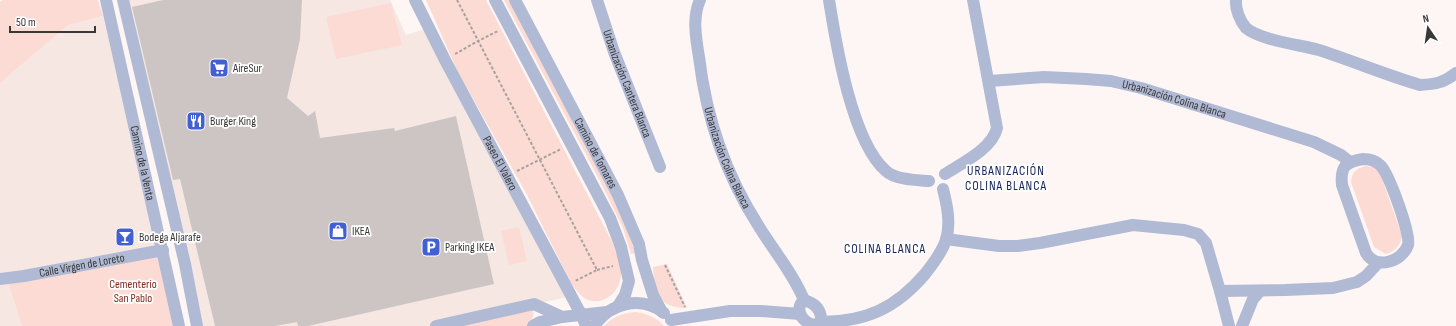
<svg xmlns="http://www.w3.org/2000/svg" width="1456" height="326" font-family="'Sofia Sans Condensed',sans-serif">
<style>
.built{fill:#f6e7e3}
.green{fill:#fbdbd3}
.building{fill:#ccc5c4}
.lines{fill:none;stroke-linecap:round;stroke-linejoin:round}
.path{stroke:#a7a2a1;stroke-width:2;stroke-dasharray:3 2;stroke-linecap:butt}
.minor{stroke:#b0bad4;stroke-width:12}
.labels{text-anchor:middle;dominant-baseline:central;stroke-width:3.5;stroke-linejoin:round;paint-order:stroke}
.poi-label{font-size:12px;fill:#3a3737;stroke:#fff;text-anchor:start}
.street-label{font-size:12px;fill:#3a3737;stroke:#fff}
.park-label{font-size:12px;fill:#7b2a1a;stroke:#fff}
.neighbourhood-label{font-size:13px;letter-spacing:1px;fill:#16235a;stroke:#fff}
</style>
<rect width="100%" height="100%" fill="#fdf6f4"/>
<g class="built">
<polygon points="124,0 390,0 406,35 428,28 567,297 439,326 196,326"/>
<polygon points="103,16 158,248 7,279 22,326 0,326 0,83 68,25"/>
</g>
<g class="green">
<polygon points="3,0 98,0 103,16 68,25 0,83 0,2"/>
<path d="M426 0H486L618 253C619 260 621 268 621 275 620 292 603 307 586 299 580 296 575 288 571 283L526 193 458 72Z"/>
<polygon points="504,0 509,0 571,116 626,223 635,253 631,254 623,228 600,181"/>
<polygon points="391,3 402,45 336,59 326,17"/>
<path d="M1365 166 1373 167 1380 173 1402 236C1400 246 1396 250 1386 254L1374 247 1351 182C1352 172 1356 169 1365 166Z"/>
<polygon points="519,227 527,261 509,265 501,231"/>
<polygon points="163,250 179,326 22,326 7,279"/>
<path d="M667 264 687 308C657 308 655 292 653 267Z"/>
<polygon points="534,304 532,326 438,326"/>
<path d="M636 312C647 314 656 317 664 326H604C614 316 623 313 636 312Z"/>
</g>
<polygon class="building" points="163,0 302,0 300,39 287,98 308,116 315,111 320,138 394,128 395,131 456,116 494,284 308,326 298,326 297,322 275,326 215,326 180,179 173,180 132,7"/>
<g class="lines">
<g class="path">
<polyline points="457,0 597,270 575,281"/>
<polyline points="455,54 478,41 498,31"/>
<polyline points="517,171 561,149"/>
<polyline points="665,265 685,307"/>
<polyline points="597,270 613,266"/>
</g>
<g class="minor">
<path id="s1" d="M106 0 179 326"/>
<polyline points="123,0 185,264 197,326"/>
<path id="s2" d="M415 0 445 60 582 316 586 326"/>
<polyline points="495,0 610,218 621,247 629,281 625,295 618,306"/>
<path id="s3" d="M515 0 618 195 639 244 642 260 653 295 662 312"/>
<path id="s4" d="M597 0 614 52 660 167"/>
<path id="s5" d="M700 0C692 17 696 39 699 57 706 116 726 175 758 225 773 250 793 273 804 300"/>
<path d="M829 0C836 44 852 142 886 171 896 180 916 180 929 181"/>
<path d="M1236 0C1235 9 1240 21 1246 28 1260 40 1301 45 1319 50 1353 61 1386 75 1420 85 1436 84 1443 83 1456 73"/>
<path id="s6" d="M989 81 1044 77 1086 79 1111 81 1141 88 1314 142 1341 155 1350 162"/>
<path d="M1363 159C1369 159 1376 161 1380 165 1389 173 1411 235 1408 245 1402 262 1376 270 1366 253L1342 185C1340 166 1346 162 1363 159Z"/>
<path d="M945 174C962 163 992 149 997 128L973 0"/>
<polyline points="946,239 999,246 1018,246 1040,243 1133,225 1184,230 1198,234 1206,243 1220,291 1285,290 1333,288 1357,282 1366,276 1378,263"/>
<path id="s7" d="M0 279 24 276 163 250"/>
<polyline points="1220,291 1229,326"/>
<path d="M804 300C815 303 822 310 821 322L818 325C805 326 792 310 804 300Z"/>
<polyline points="671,320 730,311 761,311 800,314"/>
<path d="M821 322C866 322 896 308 925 274 933 264 942 252 946 240 951 223 947 205 943 189"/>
<polyline points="436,326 534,304 562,317"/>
<polyline points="533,326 540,322 562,317 607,312"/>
<path d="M594 326C610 303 641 295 664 313"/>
<polyline points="1242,326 1253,299 1260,291"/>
</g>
</g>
<defs>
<symbol id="supermarket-square" viewBox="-11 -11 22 22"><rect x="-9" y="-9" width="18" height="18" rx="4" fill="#4260d3" stroke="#fff"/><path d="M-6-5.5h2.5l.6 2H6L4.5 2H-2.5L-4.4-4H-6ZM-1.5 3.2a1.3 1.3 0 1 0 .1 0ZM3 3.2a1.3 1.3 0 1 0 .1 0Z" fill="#fff"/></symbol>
<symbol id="restaurant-square" viewBox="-11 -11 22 22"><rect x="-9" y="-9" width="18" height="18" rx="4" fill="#4260d3" stroke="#fff"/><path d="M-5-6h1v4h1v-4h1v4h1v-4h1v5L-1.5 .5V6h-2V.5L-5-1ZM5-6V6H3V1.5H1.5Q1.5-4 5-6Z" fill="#fff"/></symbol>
<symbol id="shop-square" viewBox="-11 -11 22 22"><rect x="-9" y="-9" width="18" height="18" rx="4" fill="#4260d3" stroke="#fff"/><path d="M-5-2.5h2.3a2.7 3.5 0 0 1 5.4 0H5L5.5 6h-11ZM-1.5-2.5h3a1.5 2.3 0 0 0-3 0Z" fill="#fff"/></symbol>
<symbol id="bar-square" viewBox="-11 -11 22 22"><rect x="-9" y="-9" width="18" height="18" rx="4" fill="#4260d3" stroke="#fff"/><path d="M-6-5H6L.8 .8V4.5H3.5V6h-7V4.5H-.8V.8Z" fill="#fff"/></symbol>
<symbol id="parking-square" viewBox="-11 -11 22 22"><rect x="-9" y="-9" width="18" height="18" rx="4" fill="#4260d3" stroke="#fff"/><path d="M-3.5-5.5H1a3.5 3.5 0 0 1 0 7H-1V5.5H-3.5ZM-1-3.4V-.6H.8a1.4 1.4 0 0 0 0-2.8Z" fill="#fff"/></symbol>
</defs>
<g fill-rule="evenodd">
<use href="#supermarket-square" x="208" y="57" width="22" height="22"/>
<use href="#restaurant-square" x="185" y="110" width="22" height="22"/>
<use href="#shop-square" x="327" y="220" width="22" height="22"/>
<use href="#bar-square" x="114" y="226" width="22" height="22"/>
<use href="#parking-square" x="420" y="236" width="22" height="22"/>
</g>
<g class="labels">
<g class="poi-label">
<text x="233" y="68">AireSur</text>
<text x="210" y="121">Burger King</text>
<text x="352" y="231">IKEA</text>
<text x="139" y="237">Bodega Aljarafe</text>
<text x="445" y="247">Parking IKEA</text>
</g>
<g class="street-label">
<text stroke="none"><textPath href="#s4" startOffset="89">Urbanización Cantera Blanca</textPath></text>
<text stroke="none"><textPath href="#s6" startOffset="188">Urbanización Colina Blanca</textPath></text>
<text stroke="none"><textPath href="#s3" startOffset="173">Camino de Tomares</textPath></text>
<text stroke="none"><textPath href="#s5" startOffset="163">Urbanización Colina Blanca</textPath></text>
<text stroke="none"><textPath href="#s1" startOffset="167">Camino de la Venta</textPath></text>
<text stroke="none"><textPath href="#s2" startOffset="184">Paseo El Valero</textPath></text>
<text stroke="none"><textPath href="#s7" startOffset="83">Calle Virgen de Loreto</textPath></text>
</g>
<g class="park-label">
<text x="133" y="284">Cementerio<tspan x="133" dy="14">San Pablo</tspan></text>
</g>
<g class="neighbourhood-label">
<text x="1006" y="171">URBANIZACIÓN<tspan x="1006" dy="15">COLINA BLANCA</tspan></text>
<text x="885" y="249">COLINA BLANCA</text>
</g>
</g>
<g transform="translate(1428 28) rotate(347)" stroke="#ffffff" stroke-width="3" paint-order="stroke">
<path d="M0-3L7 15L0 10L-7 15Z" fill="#3a3737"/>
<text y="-6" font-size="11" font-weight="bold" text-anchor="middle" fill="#3a3737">N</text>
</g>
<path d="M10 26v6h85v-6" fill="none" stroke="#3a3737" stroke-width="2"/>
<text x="16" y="26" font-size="12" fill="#3a3737" stroke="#ffffff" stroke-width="3" paint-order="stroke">50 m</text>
</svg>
